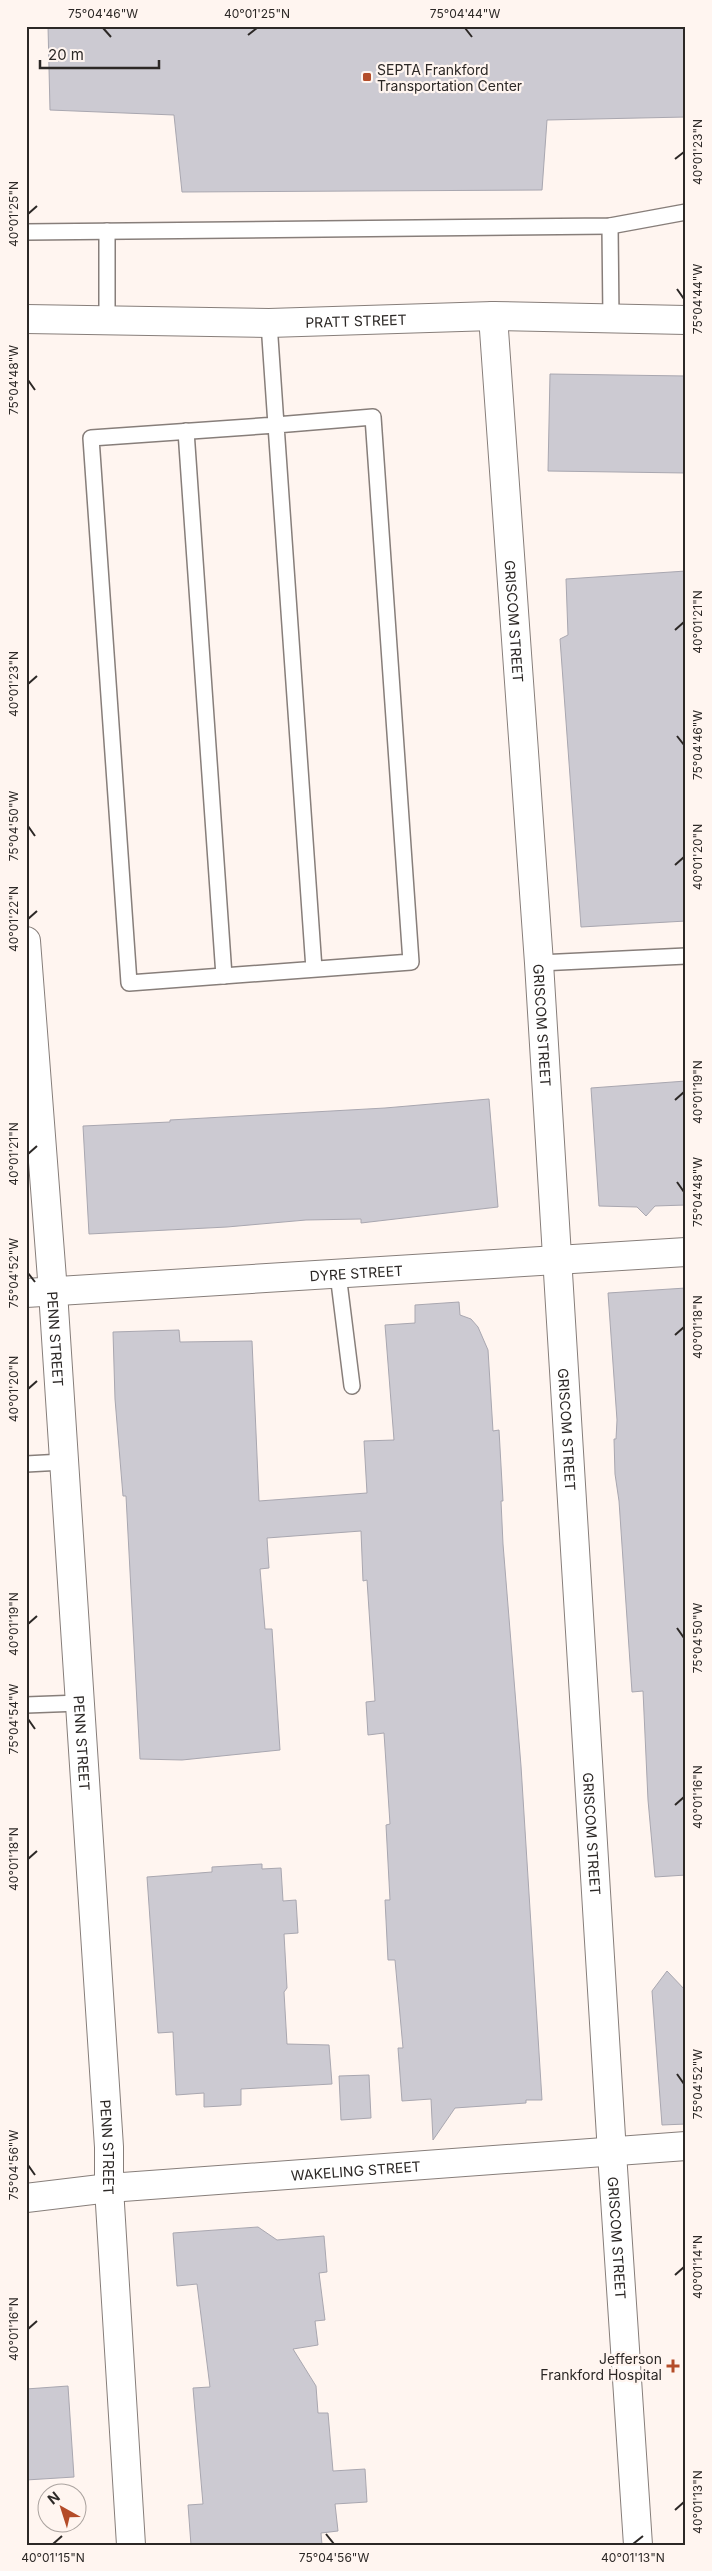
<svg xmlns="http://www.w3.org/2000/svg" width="712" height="2571" font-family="Inter,sans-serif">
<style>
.building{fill:#cccad2;stroke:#a9a7b0}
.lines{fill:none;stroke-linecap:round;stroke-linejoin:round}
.service-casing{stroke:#877e7a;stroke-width:18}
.minor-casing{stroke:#877e7a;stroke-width:30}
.service{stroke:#fff;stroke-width:15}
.minor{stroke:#fff;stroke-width:28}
.ticks{fill:none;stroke:#2c2826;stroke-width:2}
.poi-dot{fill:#b44c29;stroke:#fff5f0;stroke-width:2}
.labels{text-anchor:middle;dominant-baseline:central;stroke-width:4.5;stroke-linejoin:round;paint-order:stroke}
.poi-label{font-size:14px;fill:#2c2826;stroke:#fff5f0;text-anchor:start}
.street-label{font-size:14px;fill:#2c2826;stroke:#fff5f0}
.neatline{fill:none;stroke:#2c2826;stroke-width:2}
.ticks-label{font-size:12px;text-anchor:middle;fill:#2c2826}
</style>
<rect width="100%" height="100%" fill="#fff5f0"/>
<g class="building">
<polygon points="48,26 686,26 686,117 547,120 542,190 182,192 174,115 50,110"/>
<polygon points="550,374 686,376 686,473 548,471"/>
<polygon points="686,571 686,921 581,927 560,639 568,635 566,579"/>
<polygon points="686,1081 686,1205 655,1206 646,1216 637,1207 599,1206 591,1088"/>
<polygon points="489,1099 498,1207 361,1223 361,1219 306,1220 227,1227 89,1234 83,1126 170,1122 170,1120 385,1108"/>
<polygon points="686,1288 686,1875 655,1877 648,1800 643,1691 632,1692 619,1501 615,1474 614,1439 616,1439 617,1420 608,1293"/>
<polygon points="459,1302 460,1315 471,1319 478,1327 488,1350 493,1431 499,1430 503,1501 501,1501 503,1544 521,1766 542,2100 526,2100 526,2103 455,2108 433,2140 431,2099 402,2101 398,2048 403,2048 395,1960 388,1960 385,1900 390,1900 386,1825 390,1824 384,1733 368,1735 366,1702 375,1701 367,1580 363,1581 361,1531 267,1538 269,1568 260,1569 265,1629 272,1629 280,1750 182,1760 140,1759 126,1496 123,1496 115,1399 113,1332 179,1330 180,1342 252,1341 259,1501 367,1493 364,1441 394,1440 385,1325 415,1323 415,1305"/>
<polygon points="262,1864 262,1869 281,1868 283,1901 296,1900 298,1933 284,1934 287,1988 284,1992 287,2044 329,2045 332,2084 241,2089 241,2105 204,2107 204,2093 176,2095 173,2032 158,2033 147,1877 212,1872 212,1867"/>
<polygon points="667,1971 686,1991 686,2124 662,2125 652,1991"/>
<polygon points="369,2075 371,2118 341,2120 339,2076"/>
<polygon points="258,2227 277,2240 324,2236 327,2272 319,2273 325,2320 315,2321 318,2345 293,2349 316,2386 318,2413 328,2413 333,2471 365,2469 367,2502 335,2504 338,2531 321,2533 322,2545 191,2545 188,2505 203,2504 193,2388 210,2387 197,2284 177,2286 173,2233"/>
<polygon points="68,2386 74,2477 26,2480 26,2389"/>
</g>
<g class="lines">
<defs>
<g id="service">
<polyline points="610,226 611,319"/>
<polyline points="107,231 107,321"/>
<polyline points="26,232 610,226 686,212"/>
<polyline points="269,323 276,425 373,417 411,962 129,983 91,438 276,425 314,969"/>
<polyline points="186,431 224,976"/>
<polyline points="539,963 686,956"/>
<polyline points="338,1274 352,1386"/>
<polyline points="26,1464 63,1462"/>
<polyline points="26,1705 80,1703"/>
</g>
<g id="minor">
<path id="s1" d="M493 316 539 963 612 2153 638 2545"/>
<path id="s2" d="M26 319 269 323 493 316 686 320"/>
<path id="s3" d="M26 941 53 1292 109 2147V2188L131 2545"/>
<path id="s4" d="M26 1293 686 1252"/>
<path id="s5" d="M26 2198 109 2188 686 2146"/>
</g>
</defs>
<use href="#service" class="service-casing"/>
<use href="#minor" class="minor-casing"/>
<use href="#service" class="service"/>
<use href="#minor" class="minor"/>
</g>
<path class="ticks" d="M103 28 111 37M465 28 472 37M248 35 257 28M675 159 684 152M28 214 37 206M677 289 684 299M28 380 35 390M675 630 684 622M28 684 37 676M677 736 684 745M28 826 35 836M675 865 684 857M28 919 37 911M675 1100 684 1092M28 1154 37 1146M677 1182 684 1192M28 1273 35 1282M675 1335 684 1327M28 1389 37 1381M28 1624 37 1616M677 1628 684 1638M28 1719 35 1729M675 1805 684 1797M28 1859 37 1851M677 2074 684 2084M28 2165 35 2175M675 2275 684 2267M28 2329 37 2321M675 2510 684 2502M326 2534 334 2544M53 2544 62 2536M633 2544 643 2536"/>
<g class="poi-dot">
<rect x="362" y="72" width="10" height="10" rx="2.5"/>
<path d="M670.5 2358.5h5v5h5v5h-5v5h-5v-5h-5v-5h5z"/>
</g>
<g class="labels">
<g class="poi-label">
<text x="377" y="69">SEPTA Frankford<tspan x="377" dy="16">Transportation Center</tspan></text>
<text x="662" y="2358" text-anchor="end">Jefferson<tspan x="662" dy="16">Frankford Hospital</tspan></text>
</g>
<g class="street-label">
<text stroke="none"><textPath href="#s2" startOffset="330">PRATT STREET</textPath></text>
<text stroke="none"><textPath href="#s1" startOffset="306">GRISCOM STREET</textPath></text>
<text stroke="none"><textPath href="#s1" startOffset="711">GRISCOM STREET</textPath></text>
<text stroke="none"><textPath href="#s4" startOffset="331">DYRE STREET</textPath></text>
<text stroke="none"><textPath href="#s3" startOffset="399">PENN STREET</textPath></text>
<text stroke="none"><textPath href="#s1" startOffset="1116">GRISCOM STREET</textPath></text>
<text stroke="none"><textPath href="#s3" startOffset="804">PENN STREET</textPath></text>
<text stroke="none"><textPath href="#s1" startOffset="1521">GRISCOM STREET</textPath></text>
<text stroke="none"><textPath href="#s3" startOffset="1209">PENN STREET</textPath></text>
<text stroke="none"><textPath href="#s5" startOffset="331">WAKELING STREET</textPath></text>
<text stroke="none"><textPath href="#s1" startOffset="1926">GRISCOM STREET</textPath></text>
</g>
</g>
<rect width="712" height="2571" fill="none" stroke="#fff5f0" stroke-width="55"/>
<g transform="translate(62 2508) rotate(321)"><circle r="24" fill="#fff5f0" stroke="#aba39f"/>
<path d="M0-4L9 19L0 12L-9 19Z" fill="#b44c29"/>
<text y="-8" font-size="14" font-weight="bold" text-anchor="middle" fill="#2c2826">N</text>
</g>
<path d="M40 60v8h119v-8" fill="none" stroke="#2c2826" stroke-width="2.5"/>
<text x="48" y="60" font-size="15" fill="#2c2826" stroke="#fff5f0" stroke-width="4" paint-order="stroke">20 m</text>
<rect x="28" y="28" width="656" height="2516" class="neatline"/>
<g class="ticks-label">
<text x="103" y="18">75°04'46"W</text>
<text x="257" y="18">40°01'25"N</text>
<text x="465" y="18">75°04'44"W</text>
<text transform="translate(698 152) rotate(-90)" y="4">40°01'23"N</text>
<text transform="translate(14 214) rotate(-90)" y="4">40°01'25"N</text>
<text transform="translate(698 299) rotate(-90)" y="4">75°04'44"W</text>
<text transform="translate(14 380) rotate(-90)" y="4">75°04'48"W</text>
<text transform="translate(698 622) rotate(-90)" y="4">40°01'21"N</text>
<text transform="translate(14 684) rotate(-90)" y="4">40°01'23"N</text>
<text transform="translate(698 745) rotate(-90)" y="4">75°04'46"W</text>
<text transform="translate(14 826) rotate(-90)" y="4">75°04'50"W</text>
<text transform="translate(698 857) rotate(-90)" y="4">40°01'20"N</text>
<text transform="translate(14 919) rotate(-90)" y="4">40°01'22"N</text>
<text transform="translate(698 1092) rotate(-90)" y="4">40°01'19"N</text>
<text transform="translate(14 1154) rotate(-90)" y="4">40°01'21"N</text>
<text transform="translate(698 1192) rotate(-90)" y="4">75°04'48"W</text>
<text transform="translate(14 1273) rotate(-90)" y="4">75°04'52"W</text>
<text transform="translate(698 1327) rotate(-90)" y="4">40°01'18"N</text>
<text transform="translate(14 1389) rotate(-90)" y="4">40°01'20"N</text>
<text transform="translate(14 1624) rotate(-90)" y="4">40°01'19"N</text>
<text transform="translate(698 1638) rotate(-90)" y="4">75°04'50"W</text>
<text transform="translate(14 1719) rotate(-90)" y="4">75°04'54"W</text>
<text transform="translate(698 1797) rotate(-90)" y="4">40°01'16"N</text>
<text transform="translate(14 1859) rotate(-90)" y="4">40°01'18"N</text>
<text transform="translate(698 2084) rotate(-90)" y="4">75°04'52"W</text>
<text transform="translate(14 2165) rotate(-90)" y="4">75°04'56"W</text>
<text transform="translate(698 2267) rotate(-90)" y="4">40°01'14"N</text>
<text transform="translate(14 2329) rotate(-90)" y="4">40°01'16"N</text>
<text transform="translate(698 2502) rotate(-90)" y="4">40°01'13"N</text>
<text x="53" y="2562">40°01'15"N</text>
<text x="334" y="2562">75°04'56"W</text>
<text x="633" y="2562">40°01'13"N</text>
</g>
</svg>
